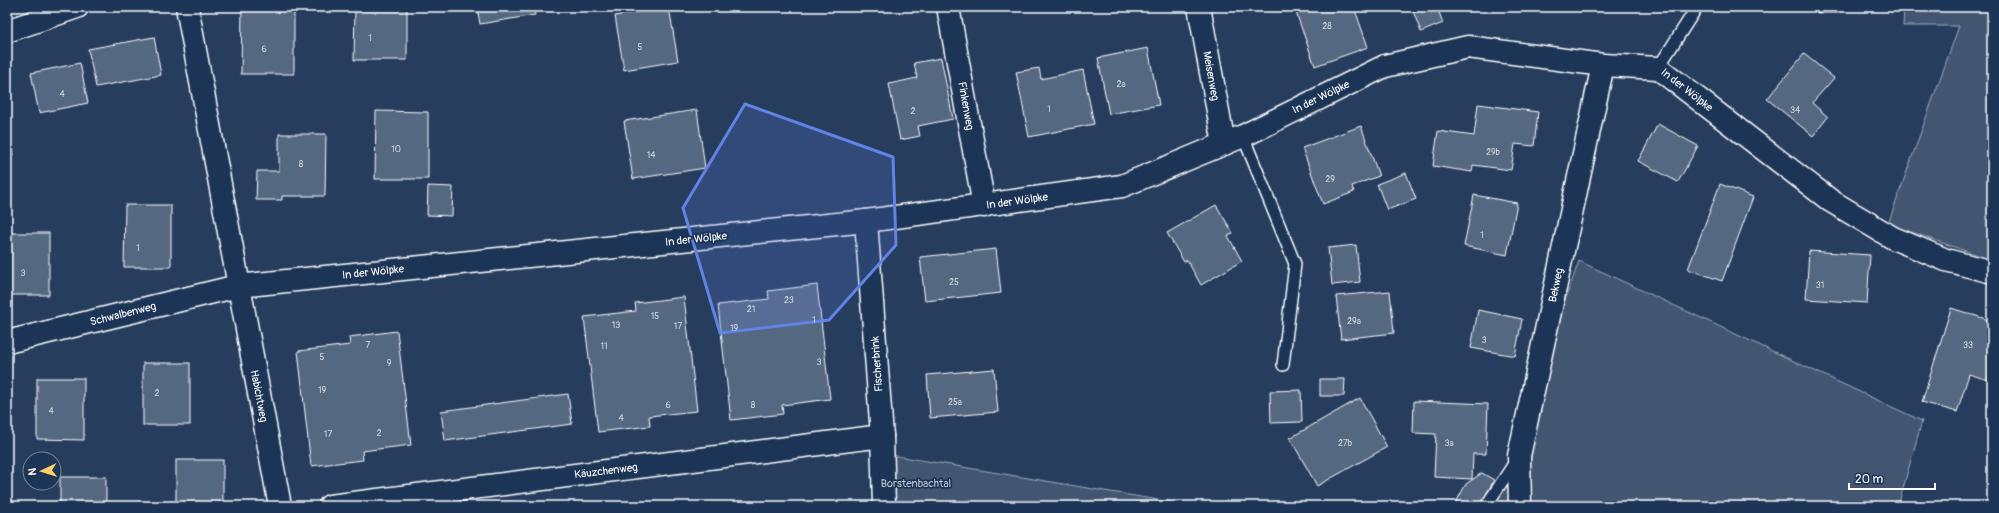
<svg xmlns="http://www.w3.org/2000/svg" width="1999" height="513" font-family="Pangolin,sans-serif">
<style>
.green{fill:#425672;stroke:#a0aab8}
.building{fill:#556781;stroke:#fff}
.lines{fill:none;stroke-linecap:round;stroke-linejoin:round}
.service-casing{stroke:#fff;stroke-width:14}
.minor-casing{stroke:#fff;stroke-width:25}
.service{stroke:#1d3557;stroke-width:11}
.minor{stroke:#1d3557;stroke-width:22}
.marked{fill:#6183e4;fill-opacity:0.2;stroke:#6183e4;stroke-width:3;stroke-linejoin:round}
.labels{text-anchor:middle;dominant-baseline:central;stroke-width:3.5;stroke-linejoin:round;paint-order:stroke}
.number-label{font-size:9px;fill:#d4d9e0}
.street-label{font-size:11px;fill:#fff;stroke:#1d3557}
.park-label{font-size:11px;fill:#bdc4ce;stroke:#1d3557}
</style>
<rect width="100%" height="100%" fill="#263d5e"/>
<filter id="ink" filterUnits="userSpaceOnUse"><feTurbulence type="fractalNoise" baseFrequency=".025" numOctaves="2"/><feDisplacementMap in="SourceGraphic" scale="8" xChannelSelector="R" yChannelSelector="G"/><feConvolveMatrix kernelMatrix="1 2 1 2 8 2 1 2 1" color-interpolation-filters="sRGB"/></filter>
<g filter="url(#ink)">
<g class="green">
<polygon points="1904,7 1992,7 1992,260 1888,224 1959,26 1903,26"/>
<polygon points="1579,261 1922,421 1898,506 1492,506"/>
<polygon points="891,455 1194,506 891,506"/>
</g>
<g class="building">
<polygon points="242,7 294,7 294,74 241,74"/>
<polygon points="355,7 407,7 407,60 354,60"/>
<polygon points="477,7 534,7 535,15 480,24"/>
<polygon points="636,7 669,7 678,61 624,70 615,16 637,12"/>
<polygon points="1294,7 1324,7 1326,11 1337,7 1354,7 1368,47 1315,66"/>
<polygon points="1425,7 1437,7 1443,23 1421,32 1413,11"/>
<rect x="1817" y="7" width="21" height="6"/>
<polygon points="154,37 161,75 96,87 88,49"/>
<polygon points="1148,48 1159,105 1109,114 1098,58"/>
<polygon points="1804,54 1834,78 1812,103 1828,117 1813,136 1767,99"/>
<polygon points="941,58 953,119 918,126 920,136 900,140 889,84 917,78 914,63"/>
<polygon points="80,63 88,103 39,113 31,73"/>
<polygon points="1039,68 1041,79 1083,70 1094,124 1029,137 1016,72"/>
<polygon points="1478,104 1538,112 1534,146 1515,144 1511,170 1473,165 1472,172 1433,166 1438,131 1474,136"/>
<polygon points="697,110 705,168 633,179 624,121"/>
<polygon points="376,111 428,112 428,179 375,179"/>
<polygon points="1658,124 1698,146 1678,182 1638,161"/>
<polygon points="1361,126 1379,176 1352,186 1354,192 1323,204 1302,148"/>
<polygon points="7,128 13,155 7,157"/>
<polygon points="279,134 326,134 325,196 282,196 282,200 256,200 257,171 279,171"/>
<polygon points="1406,173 1416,199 1387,210 1377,184"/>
<polygon points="1720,184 1753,197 1722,281 1688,269"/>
<polygon points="428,186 453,187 452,216 427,215"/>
<polygon points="1474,195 1517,203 1507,255 1464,246"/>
<polygon points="125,205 171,205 171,267 124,267"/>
<polygon points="1216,205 1233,233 1228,236 1242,261 1201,285 1187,260 1184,262 1167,233"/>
<rect x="7" y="233" width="42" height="62"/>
<polygon points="1356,245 1360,282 1332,285 1328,248"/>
<polygon points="996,249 1001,293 925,301 920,257"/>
<polygon points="1809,251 1870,255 1867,303 1806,299"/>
<polygon points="817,285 830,399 782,405 783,414 731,420 718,305 769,299 768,291"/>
<polygon points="1390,291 1394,333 1341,339 1336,296"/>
<polygon points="684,297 697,411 649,416 650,426 598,432 584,317 636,311 635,303"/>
<polygon points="1951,308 1992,321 1992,366 1988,380 1969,374 1957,412 1922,402"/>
<polygon points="1478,310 1522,319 1515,356 1471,348"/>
<polygon points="397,331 411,445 362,451 363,460 311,466 298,351 350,345 349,337"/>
<rect x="143" y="363" width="47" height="62"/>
<polygon points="994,369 998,412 930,418 927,375"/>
<polygon points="37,378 84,378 84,440 37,439"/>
<polygon points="1320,379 1345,379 1344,396 1320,396"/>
<polygon points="1301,390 1302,422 1271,423 1270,391"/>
<polygon points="568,394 572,424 445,441 441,411"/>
<polygon points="1360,398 1387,447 1317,486 1290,438"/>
<polygon points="1414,401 1488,404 1486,454 1473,454 1472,479 1434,477 1436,434 1413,433"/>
<rect x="176" y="460" width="47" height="46"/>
<polygon points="1482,473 1494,480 1480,506 1454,506 1466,484"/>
<rect x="60" y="477" width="46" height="29"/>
</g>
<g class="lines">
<defs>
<g id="service">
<polyline points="1658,68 1697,7"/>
<polyline points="1243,136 1295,264 1283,365"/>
<polyline points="1486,506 1517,459"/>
</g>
<g id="minor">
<polyline points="187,7 280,506"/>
<polyline points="948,7 984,206"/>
<polyline points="1199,7 1224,144"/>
<polyline points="7,31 77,7"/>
<polyline points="866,221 882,436 884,506"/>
<polyline points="7,342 238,286 866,221 1122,186 1243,136 1385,66 1468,47 1603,65 1658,68 1831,201 1893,238 1946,260 1992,272"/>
<polyline points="330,506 882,436"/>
<polyline points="1520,506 1519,456 1603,65"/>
</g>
</defs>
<use href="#service" class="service-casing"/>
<use href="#minor" class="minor-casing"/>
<use href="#service" class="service"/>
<use href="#minor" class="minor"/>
</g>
</g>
<path class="marked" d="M745 104 893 157 896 245 829 320 720 333 683 208Z"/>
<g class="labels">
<g class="number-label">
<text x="1327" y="26">28</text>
<text x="370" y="38">1</text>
<text x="640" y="47">5</text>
<text x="264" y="49">6</text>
<text x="1121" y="84">2a</text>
<text x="62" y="94">4</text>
<text x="1049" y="109">1</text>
<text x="1795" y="110">34</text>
<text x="913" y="111">2</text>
<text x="396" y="149">10</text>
<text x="1493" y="152">29b</text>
<text x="651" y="155">14</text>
<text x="301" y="164">8</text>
<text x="1330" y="179">29</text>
<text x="1482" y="235">1</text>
<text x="138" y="248">1</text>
<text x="23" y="273">3</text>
<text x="954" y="282">25</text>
<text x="1820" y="285">31</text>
<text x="789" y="300">23</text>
<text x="751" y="309">21</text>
<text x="655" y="316">15</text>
<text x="814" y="320">1</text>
<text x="1354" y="321">29a</text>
<text x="616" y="325">13</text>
<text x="678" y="326">17</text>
<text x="734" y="328">19</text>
<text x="1484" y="340">3</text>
<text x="368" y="345">7</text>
<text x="1968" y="345">33</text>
<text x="604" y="346">11</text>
<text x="322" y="357">5</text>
<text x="819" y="362">3</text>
<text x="389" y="363">9</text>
<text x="322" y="390">19</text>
<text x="157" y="393">2</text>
<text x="955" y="402">25a</text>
<text x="668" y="405">6</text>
<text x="753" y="405">8</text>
<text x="51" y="411">4</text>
<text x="621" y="418">4</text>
<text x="379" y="433">2</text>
<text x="328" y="434">17</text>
<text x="1345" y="443">27b</text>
<text x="1449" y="443">3a</text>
</g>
<g class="street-label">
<text transform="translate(1211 76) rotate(80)">Meisenweg</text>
<text transform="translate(1687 90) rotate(38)">In der Wölpke</text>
<text transform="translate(1321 97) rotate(-26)">In der Wölpke</text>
<text transform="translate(966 106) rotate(80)">Finkenweg</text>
<text transform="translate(1017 201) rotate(-8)">In der Wölpke</text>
<text transform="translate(696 239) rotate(-6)">In der Wölpke</text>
<text transform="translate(373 272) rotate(-6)">In der Wölpke</text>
<text transform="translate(1556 285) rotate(-78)">Bekweg</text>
<text transform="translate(123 314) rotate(-14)">Schwalbenweg</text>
<text transform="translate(877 364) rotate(-94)">Fischerbrink</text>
<text transform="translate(259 396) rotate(79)">Habichtweg</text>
<text transform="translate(606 471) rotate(-7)">Käuzchenweg</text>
</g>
<g class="park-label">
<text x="916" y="483">Borstenbachtal</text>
</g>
</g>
<rect width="1999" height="513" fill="none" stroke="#1d3557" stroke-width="24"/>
<rect x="12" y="12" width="1975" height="489" fill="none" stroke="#fff" stroke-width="1.5" filter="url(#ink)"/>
<g transform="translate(42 471) rotate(266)"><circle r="19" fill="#1d3557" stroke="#77869a"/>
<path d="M0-3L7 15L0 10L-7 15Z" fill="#ffd166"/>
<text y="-6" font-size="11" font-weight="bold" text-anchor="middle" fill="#ffffff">N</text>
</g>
<path d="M1849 483v6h86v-6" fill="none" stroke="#ffffff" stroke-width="2"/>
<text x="1855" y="483" font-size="12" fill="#ffffff" stroke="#1d3557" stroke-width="3" paint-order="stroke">20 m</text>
</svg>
